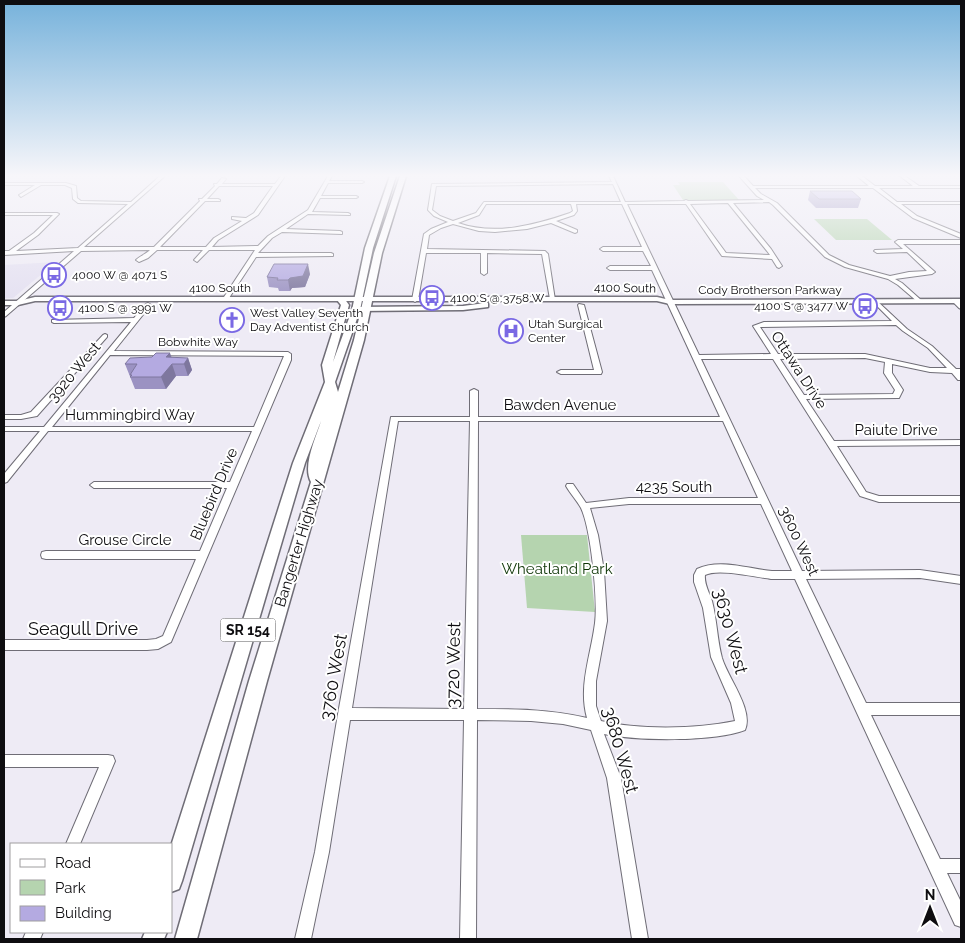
<svg xmlns="http://www.w3.org/2000/svg" width="965" height="943" font-family="Raleway,sans-serif">
<style>
.built{fill:#e4e0f1}
.green{fill:#b5d4af}
.lines{fill:none;stroke-linecap:round;stroke-linejoin:round}
.minor-casing{stroke:#6f6d76;stroke-width:2}
.major-casing{stroke:#6f6d76;stroke-width:3}
.highway-casing{stroke:#6f6d76;stroke-width:3}
.minor{fill:#fff;fill-rule:evenodd}
.major{fill:#fff;fill-rule:evenodd}
.highway{fill:#fff;fill-rule:evenodd}
.wall{fill:#9b92c2}
.shaded-wall{fill:#7e779e}
.building{fill:#b4aae1;stroke:#7e779e}
.labels{text-anchor:middle;dominant-baseline:central;stroke-width:4;stroke-linejoin:round;paint-order:stroke}
.far-poi-label{font-size:12px;fill:#0e0d10;stroke:#fff;text-anchor:start}
.far-street-label{font-size:12px;fill:#0e0d10;stroke:#fff}
.shield{fill:#fff;stroke:#565658;stroke-width:1}
.shield-label{font-size:14px;font-weight:bold;fill:#0e0d10}
.street-label{font-size:15px;fill:#0e0d10;stroke:#fff}
.park-label{font-size:15px;fill:#0c3404;stroke:#fff}
.near-street-label{font-size:18px;fill:#0e0d10;stroke:#fff}
</style>
<rect width="100%" height="100%" fill="#eeebf5"/>
<polygon class="built" points="56,262 13,298 4,298 4,265"/>
<g class="green">
<polygon points="678,182 723,182 739,200 683,200 673,185 680,185"/>
<polygon points="814,219 867,219 892,240 836,240"/>
<polygon points="521,535 587,535 595,612 527,608"/>
</g>
<g class="lines">
<defs>
<g id="minor">
<path d="M160 176H165L84 247H154L200 201 199 199H202L215 186 214 184H217L222 178 226 179 222 184H275L281 176H285L258 215 218 240 212 247 258 246 268 236 308 210 328 176H332L329 181H362L364 182 362 183H328L321 196H356L358 197 356 198H320L312 212 348 213 350 214V215L308 214 286 229 340 231 342 232V234L282 232 272 238 258 253H331L333 254V256L256 257 227 301 222 300 255 250H209L197 262 194 260 203 250H157L148 258 139 262 136 260C140 256 146 254 150 250L81 251 6 316 4 317V312L74 251 4 255V251H9L34 233 53 215H4V213H57L59 214 38 235 16 251 78 248 128 204 78 203 73 199 72 188 65 185H41L21 197 19 195 35 185H4V183H66L76 186 77 198 81 201 131 202ZM219 186H273L254 213 246 218 232 217V219L242 221 214 238 206 247H160L205 201H220V200L218 199H207Z"/>
<path d="M609 176H613L625 202 684 201 686 200 688 201 764 200 757 196 739 176H744L753 186H869L857 176H862L875 186H913L900 176H905L919 186H961V188H879L897 202H961V204H901L917 216 961 234V238L913 218 873 188H755L761 194 777 203 829 255 849 265 890 276 909 272 927 271 907 252 877 253 874 251 875 250 903 249 895 242 898 240H961V244H903L935 272 932 274 895 279 902 283 921 300 922 301 919 303 898 285 888 279 845 267 825 257 773 205 769 202 733 203 771 249 782 266 779 268 777 267 772 259 722 256 686 204H627L699 355 771 354 753 326 764 322 892 321 873 302 876 300 907 329 932 346 956 369H961V380H958L952 373 930 372 892 364V373L903 390 899 398 806 399 834 441 961 440V445L837 446 866 492 879 496H961V502H879L860 496 773 359H701L802 571 920 570 961 576V584L920 578 806 579 866 703H961V715H871L940 859H961V873H947L961 902V927L955 925 795 579C787 579 779 579 771 579 755 577 718 568 705 575 704 584 709 592 712 601 717 620 717 639 722 658 728 678 754 710 745 730 714 742 637 741 604 734L621 778 648 939H632L607 778 591 730 563 724 531 721 477 720 476 939H460L464 720H350L329 852 311 939H295L315 852 338 714 391 417H470V391L474 389 478 391V417H720L652 270H610L607 268 610 266H651L643 251H603L600 249 603 247H642L622 204H576L577 211 574 215 556 221 577 230V232L575 233 551 223 527 229 495 232 479 231 453 224 441 228 429 235 427 249 545 251 548 254 555 300 550 299 542 254 487 253V273L484 275 481 273V253H426L418 300 415 302 412 300 424 234 431 229 448 222 434 216 428 210 432 184 612 182ZM613 184 621 202H484L476 213 453 221 440 216 432 210 436 186ZM728 203 767 251 770 255 726 253 690 204ZM486 204H571L573 211 570 213C535 225 495 236 458 223L479 215ZM896 325 903 331 928 348 947 368H930L865 354H778L760 327ZM865 358 885 362 884 373 895 390 893 394 804 395 780 359ZM398 421H470L464 709 352 708ZM478 421H723L758 498H629L586 503 573 484H567L566 486C570 493 577 501 581 508 591 529 598 599 595 623 591 655 578 686 587 718 550 709 514 709 477 709ZM629 504H761L792 571C785 571 778 571 772 571 748 569 720 558 697 569L694 575V582L703 608 711 657 731 703 735 721C696 729 639 730 601 721L596 706V681L607 621 604 571 598 535 590 508Z"/>
<polygon points="955,299 961,304 961,309 959,308 952,301"/>
<path d="M148 303 151 305 150 306 114 351 288 352 291 354V360L171 642 158 649 147 650H4V640H147L156 639 163 636 196 559H46L42 558 41 555 42 552 46 551H200L227 488H94L90 485 94 482H230L252 431H48L7 482 4 483V474L40 431H4V427H44L131 322 54 323 52 322V320L134 318 146 304ZM110 355 284 356 254 427H52Z"/>
<polygon points="579,304 584,305 602,372 601,374 561,374 557,372 561,370 594,370 578,305"/>
<polygon points="105,334 107,335 107,337 37,416 21,419 4,419 4,415 21,415 31,412 103,335"/>
<polygon points="4,755 108,755 113,756 115,761 80,844 66,844 99,767 4,767"/>
<polygon points="26,932 43,932 40,939 23,939"/>
</g>
<g id="major">
<polygon points="35,297 657,297 670,300 961,299 961,303 670,304 657,301 35,301 18,305 4,305 4,301 18,301"/>
<polygon points="485,303 488,303 488,307 463,310 357,311 353,309 357,307 463,306"/>
</g>
<g id="highway">
<path d="M390 176H396L373 248 360 310 335 382 338 392 354 340 374 253 400 176H406L382 253 364 340 267 681 197 939H175L249 681 311 482C302 466 316 438 321 421L305 463 182 881 179 889 171 892V846L293 463 325 382 322 365 341 305 337 300 344 298 349 305 333 362 352 310 365 248Z"/>
<polygon points="145,932 167,932 164,939 142,939"/>
</g>
</defs>
<use href="#minor" class="minor-casing"/>
<use href="#major" class="major-casing"/>
<use href="#highway" class="highway-casing"/>
<use href="#minor" class="minor"/>
<use href="#major" class="major"/>
<use href="#highway" class="highway"/>
</g>
<g class="wall">
<polygon points="810,191 861,199 858,208 816,208 808,200"/>
<polygon points="310,274 305,287 292,288 290,291 279,291 278,288 269,287 267,277"/>
<polygon points="228,311 240,316 242,321 233,325 229,317"/>
<polygon points="152,357 188,358 192,370 188,376 176,376 166,389 135,389 125,364"/>
</g>
<g class="shaded-wall">
<polygon points="308,264 310,274 305,287 292,288 290,291 288,280 290,278"/>
<polygon points="240,316 242,321 233,325 232,319"/>
<polygon points="170,353 174,364 172,364 176,376 166,389 161,377 166,357"/>
<polygon points="188,358 192,370 188,376 184,364"/>
</g>
<g class="building">
<polygon points="810,191 852,191 861,199 819,199"/>
<polygon points="274,264 308,264 303,276 290,278 288,280 277,280 278,278 267,277"/>
<polygon points="236,309 240,316 232,319 228,311"/>
<polygon points="156,353 170,353 166,357 188,358 184,364 172,364 161,377 130,377 132,375 130,375 137,364 125,364 130,358 152,357"/>
</g>
<linearGradient id="sky" x2="0" y2="1"><stop stop-color="#76b2db"/><stop offset="0.57" stop-color="#f7f6fa"/><stop offset="1" stop-color="#f7f6fa" stop-opacity="0"/></linearGradient>
<rect width="965" height="308" fill="url(#sky)"/>
<defs>
<symbol id="bus-ring" viewBox="-11 -11 22 22"><circle r="9.5" fill="#fff" stroke="#7a69e4" stroke-width="1.5"/><path d="M-5-6H5V4H4V6H2V4H-2V6H-4V4H-5ZM-3.5-4V0h7V-4ZM-3.5 1.2v1.5H-2V1.2ZM2 1.2v1.5H3.5V1.2Z" fill="#7a69e4"/></symbol>
<symbol id="church-ring" viewBox="-11 -11 22 22"><circle r="9.5" fill="#fff" stroke="#7a69e4" stroke-width="1.5"/><path d="M-1.2-6h2.4v3.5h3.3v2.4h-3.3V6h-2.4V-.1h-3.3v-2.4h3.3Z" fill="#7a69e4"/></symbol>
<symbol id="hospital-ring" viewBox="-11 -11 22 22"><circle r="9.5" fill="#fff" stroke="#7a69e4" stroke-width="1.5"/><path d="M-5-5h3v3.5h4V-5h3V5h-3V1.5h-4V5h-3Z" fill="#7a69e4"/></symbol>
</defs>
<g fill-rule="evenodd">
<use href="#bus-ring" x="40" y="261" width="28" height="28"/>
<use href="#bus-ring" x="418" y="284" width="28" height="28"/>
<use href="#bus-ring" x="851" y="292" width="28" height="28"/>
<use href="#bus-ring" x="46" y="294" width="28" height="28"/>
<use href="#church-ring" x="218" y="306" width="28" height="28"/>
<use href="#hospital-ring" x="497" y="317" width="28" height="28"/>
</g>
<g class="labels">
<g class="far-poi-label">
<text x="72" y="275">4000 W @ 4071 S</text>
<text x="450" y="298">4100 S @ 3758 W</text>
<text x="848" y="306" text-anchor="end">4100 S @ 3477 W</text>
<text x="78" y="308">4100 S @ 3991 W</text>
<text x="250" y="313">West Valley Seventh<tspan x="250" dy="14">Day Adventist Church</tspan></text>
<text x="528" y="324">Utah Surgical<tspan x="528" dy="14">Center</tspan></text>
</g>
<g class="far-street-label">
<text x="220" y="288">4100 South</text>
<text transform="translate(625 288) rotate(1)">4100 South</text>
<text x="770" y="290">Cody Brotherson Parkway</text>
<text x="198" y="342">Bobwhite Way</text>
</g>
<rect class="shield" x="220.5" y="618.5" width="55" height="23" rx="4"/>
<g class="shield-label">
<text x="248" y="630">SR 154</text>
</g>
<g class="street-label">
<text transform="translate(799 370) rotate(57)">Ottawa Drive</text>
<text transform="translate(74 372) rotate(-50)">3920 West</text>
<text x="560" y="405">Bawden Avenue</text>
<text x="130" y="415">Hummingbird Way</text>
<text x="896" y="430">Paiute Drive</text>
<text x="674" y="487">4235 South</text>
<text transform="translate(214 494) rotate(-67)">Bluebird Drive</text>
<text x="125" y="540">Grouse Circle</text>
<text transform="translate(799 541) rotate(65)">3600 West</text>
<text transform="translate(299 543) rotate(-73)">Bangerter Highway</text>
</g>
<g class="park-label">
<text x="557" y="569">Wheatland Park</text>
</g>
<g class="near-street-label">
<text x="83" y="628">Seagull Drive</text>
<text transform="translate(731 631) rotate(75)">3630 West</text>
<text transform="translate(453 665) rotate(-89)">3720 West</text>
<text transform="translate(333 677) rotate(-80)">3760 West</text>
<text transform="translate(621 750) rotate(74)">3680 West</text>
</g>
</g>
<rect width="965" height="943" fill="none" stroke="#0e0d10" stroke-width="10"/>
<rect x="10" y="843" width="162" height="90" fill="#ffffff" stroke="#9f9e9f"/>
<rect x="20" y="859" width="25" height="8" fill="#ffffff" stroke="#9f9e9f"/>
<text x="55" y="868" font-size="15" fill="#0e0d10">Road</text>
<rect x="20" y="880" width="25" height="15" fill="#b5d4af" stroke="#9f9e9f"/>
<text x="55" y="893" font-size="15" fill="#0e0d10">Park</text>
<rect x="20" y="906" width="25" height="15" fill="#b4aae1" stroke="#9f9e9f"/>
<text x="55" y="918" font-size="15" fill="#0e0d10">Building</text>
<g transform="translate(930 908)" stroke="#ffffff" stroke-width="4" paint-order="stroke">
<path d="M0-4L9 19L0 12L-9 19Z" fill="#0e0d10"/>
<text y="-8" font-size="14" font-weight="bold" text-anchor="middle" fill="#0e0d10">N</text>
</g>
</svg>
